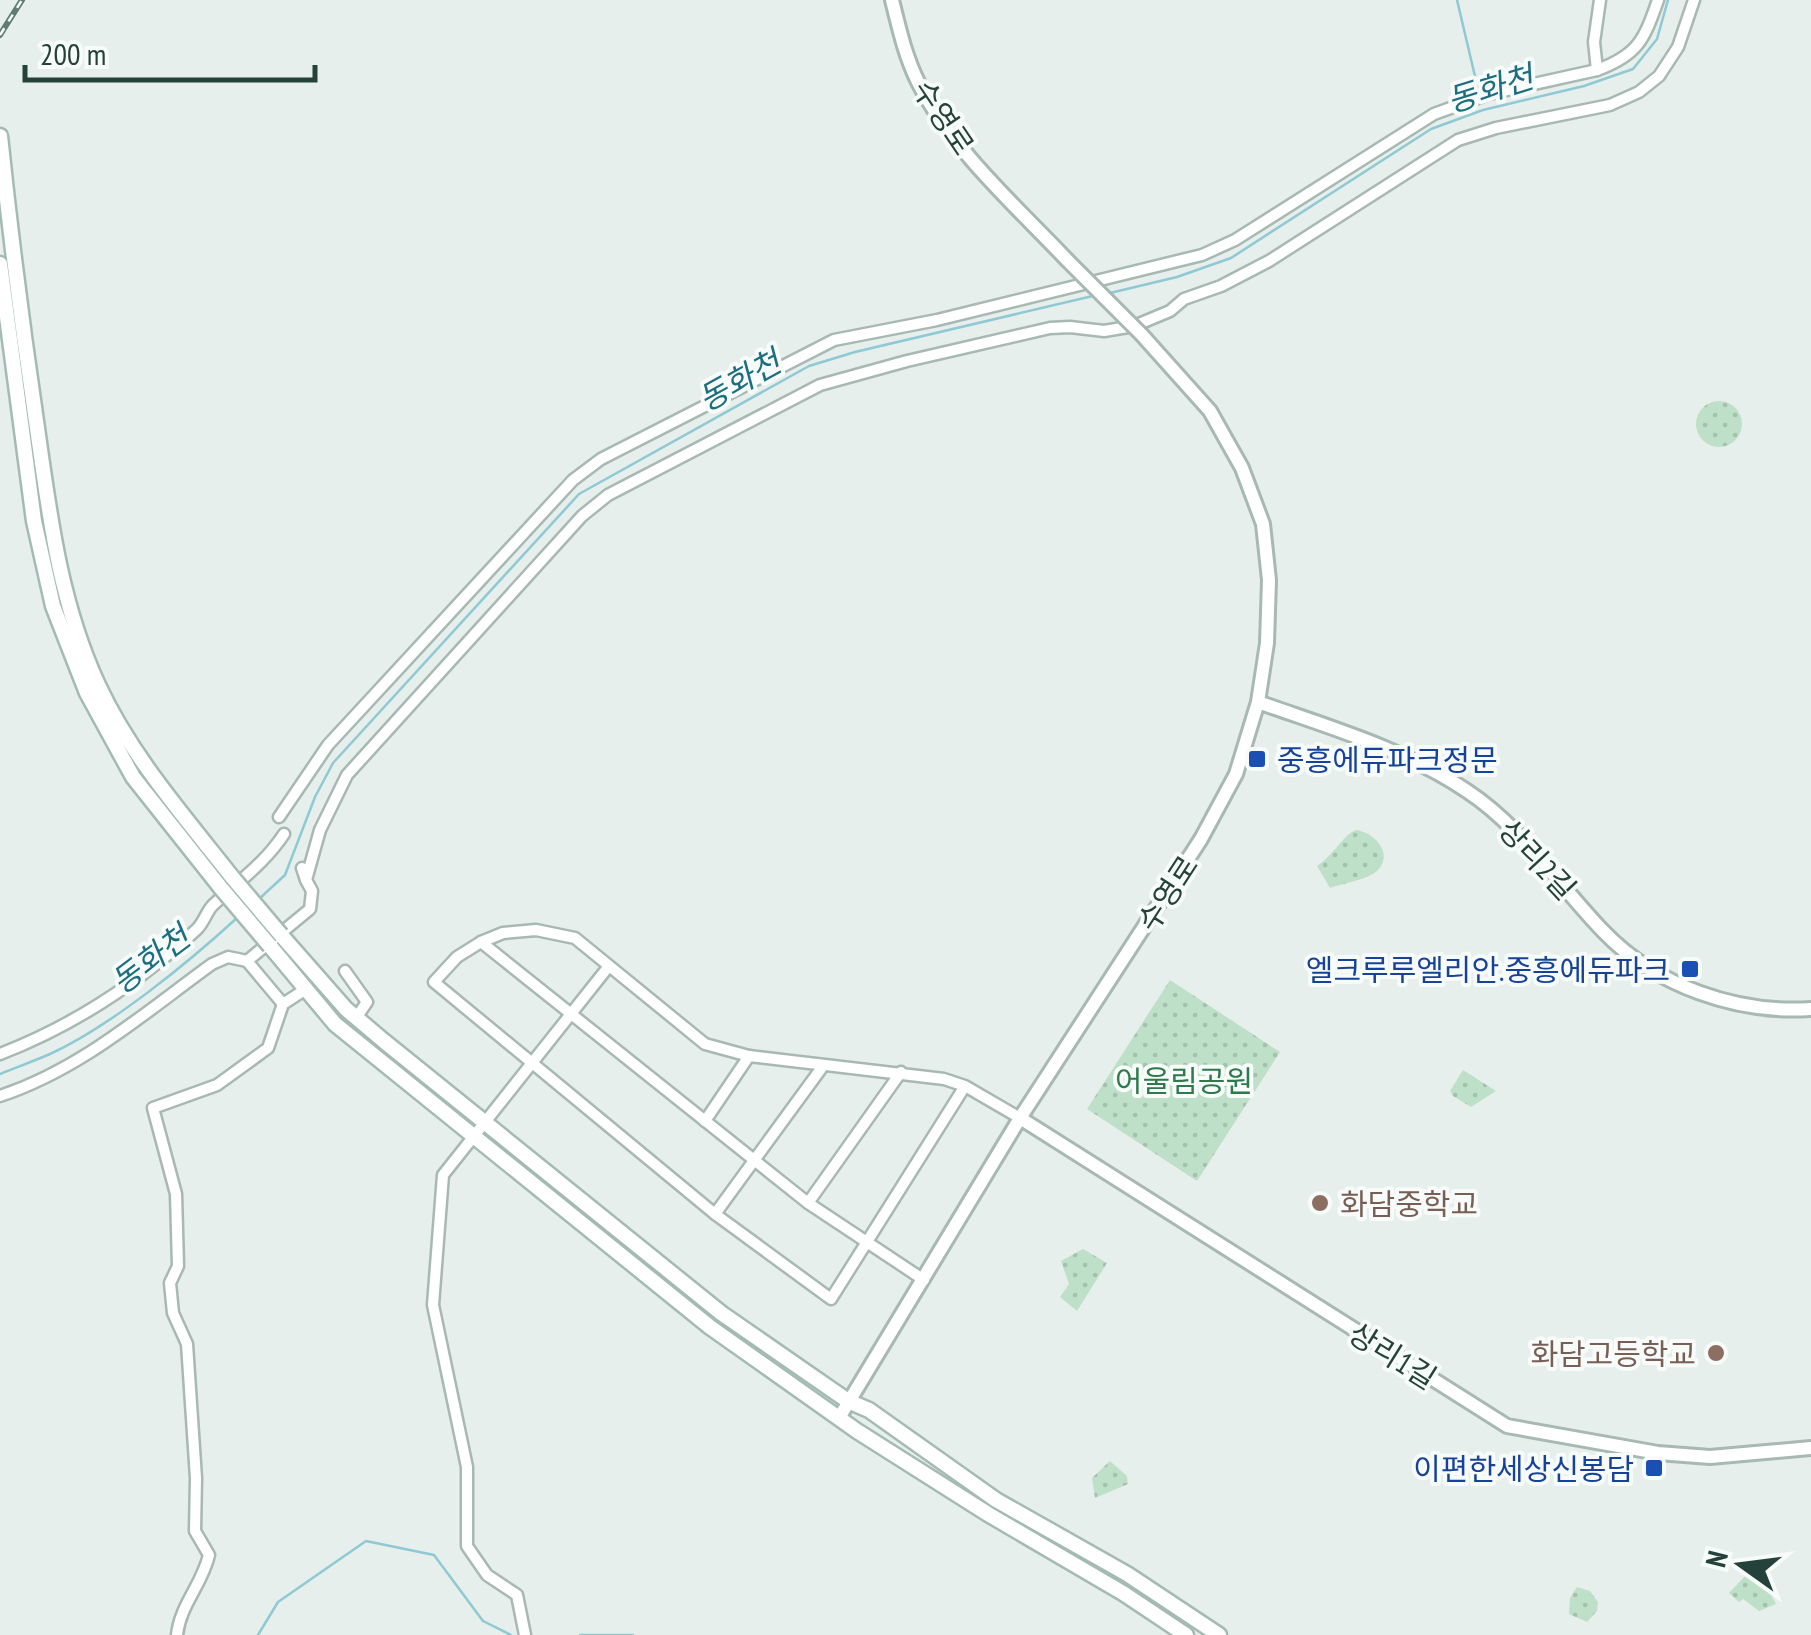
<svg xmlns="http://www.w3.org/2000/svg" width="1811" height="1635" font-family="'PT Sans Narrow','Noto Sans KR',sans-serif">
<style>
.park{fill:url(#park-dots)}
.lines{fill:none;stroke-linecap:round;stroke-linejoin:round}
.stream{stroke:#8ec9d4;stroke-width:2.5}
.minor-casing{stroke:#a8b8b2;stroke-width:15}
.tertiary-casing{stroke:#a8b8b2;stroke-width:18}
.secondary-casing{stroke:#a4bbb3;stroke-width:19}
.minor{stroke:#fff;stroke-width:10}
.tertiary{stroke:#fff;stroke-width:12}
.secondary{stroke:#fff;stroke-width:14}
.rail-casing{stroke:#5f7d75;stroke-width:6}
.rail{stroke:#f7fbf9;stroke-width:2.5;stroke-dasharray:8;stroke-linecap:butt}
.tertiary-bridge-casing{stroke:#a8b8b2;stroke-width:18;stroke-linecap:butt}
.secondary-bridge-casing{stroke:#a4bbb3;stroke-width:19;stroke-linecap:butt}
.tertiary-bridge{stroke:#fff;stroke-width:12}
.secondary-bridge{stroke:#fff;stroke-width:14}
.transit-dot{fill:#1a4fb4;stroke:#f7fbf9;stroke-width:4}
.education-dot{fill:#8d6e63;stroke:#f7fbf9;stroke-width:4}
.labels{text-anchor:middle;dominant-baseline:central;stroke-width:8;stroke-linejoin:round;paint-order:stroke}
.street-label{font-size:30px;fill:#24423a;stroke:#f7fbf9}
.transit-label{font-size:30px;fill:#164399;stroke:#f7fbf9;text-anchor:end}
.park-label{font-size:30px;fill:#2d7a4b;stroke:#f7fbf9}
.education-label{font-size:30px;fill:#785e54;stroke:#f7fbf9;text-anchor:start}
.water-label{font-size:32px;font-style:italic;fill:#1c6f80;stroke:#f7fbf9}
</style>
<defs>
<pattern id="park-dots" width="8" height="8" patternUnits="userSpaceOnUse" patternTransform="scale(2.5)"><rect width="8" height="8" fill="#bfe0c8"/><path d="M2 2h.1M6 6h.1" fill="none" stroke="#a4c1ad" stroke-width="1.8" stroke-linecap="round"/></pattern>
</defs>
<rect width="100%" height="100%" fill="#e6efeb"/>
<g class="park">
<circle cx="1719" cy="424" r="23"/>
<path d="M1356 830C1374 832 1395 854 1377 871 1367 880 1343 883 1330 888L1317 866C1334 855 1342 836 1356 830Z"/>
<polygon points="1170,980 1280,1052 1197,1181 1087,1109"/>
<polygon points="1463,1070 1496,1091 1471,1107 1453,1096 1450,1091"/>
<polygon points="1083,1249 1107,1263 1077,1311 1060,1297 1069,1284 1061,1261"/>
<polygon points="1110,1461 1127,1476 1128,1484 1095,1498 1092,1478"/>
<path d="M1746 1575C1759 1578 1771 1592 1776 1604L1759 1611 1743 1599 1739 1602 1729 1593Z"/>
<polygon points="1577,1587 1590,1591 1598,1602 1597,1611 1587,1622 1569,1614 1570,1598"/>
</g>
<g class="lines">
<g class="stream">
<polyline points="1457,0 1478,89"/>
<polyline points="1110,293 1177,277 1231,258 1431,129 1483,110 1584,86 1633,69 1657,39 1668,0"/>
<polyline points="259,899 285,875 315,797 333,763 579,494 809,366 855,352 1097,295"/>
<path d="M0 1074C17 1067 34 1061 50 1054 111 1026 189 962 238 917"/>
<polyline points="258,1635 278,1602 366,1541 434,1555 483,1621 511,1635"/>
<polyline points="580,1635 633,1635"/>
</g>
<defs>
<g id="minor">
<path d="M1597 70C1638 55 1644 40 1658 0"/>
<polyline points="279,817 328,745 573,480 601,459 834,340 937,320 1202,255 1235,240 1434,114 1489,94 1597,70 1594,42 1600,0"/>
<polyline points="302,868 306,880 320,830 347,775 582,516 608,495 820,385 907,361 1050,328 1070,327 1104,331 1134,326 1170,311 1184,299 1221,286 1269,261 1458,140 1496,128 1610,105 1639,92 1659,76 1678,47 1694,0"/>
<polyline points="481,942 808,1203 924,1280"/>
<polyline points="247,961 283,1004"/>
<polyline points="345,971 367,1002 356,1018"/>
<path d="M0 1054C73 1026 138 983 196 930 204 923 206 912 213 905 239 881 265 863 284 834"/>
<polyline points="965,1086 831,1299 715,1214 434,982 457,957 481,942 503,933 536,930 575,938 705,1044 749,1056 944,1079 965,1086 1020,1118"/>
<path d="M0 1096C81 1069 143 1014 212 964L228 957 247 961 310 909 312 891 306 880"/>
<polyline points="705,1121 749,1056"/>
<polyline points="808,1203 901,1072"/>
<polyline points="715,1214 823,1066"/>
<path d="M177 1635C180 1605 202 1585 209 1555L195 1531 196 1478 187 1344 173 1313 170 1283 178 1266 176 1194 153 1108 217 1085 268 1048 283 1004 306 989"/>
<polyline points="525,1635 517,1595 487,1575 467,1546 467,1467 433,1305 443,1175 609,966"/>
</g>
<g id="tertiary">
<path d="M892 0C899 28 905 56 918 82 953 151 1014 204 1067 260"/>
<path d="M1258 702C1328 727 1405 749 1467 791 1522 827 1559 886 1604 932 1656 986 1737 1014 1811 1009"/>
<polyline points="1020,1118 1507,1426 1658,1453 1710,1457 1811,1448"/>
<polyline points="839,1418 1020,1118 1201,839 1236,774 1258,702 1267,643 1269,580 1263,524 1242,468 1210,411 1142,335"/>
</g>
<g id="secondary">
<path d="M0 136C10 231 22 326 36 421 49 512 59 601 98 685 131 756 184 816 232 877"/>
<polyline points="0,264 34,521 53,606 87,693 133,777 221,888"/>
<polyline points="281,935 346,1009 385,1042 721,1313 848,1401 869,1410 996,1500 1127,1574 1219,1635"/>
<polyline points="270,946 335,1024 710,1327 857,1431 988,1514 1123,1593 1186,1635"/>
</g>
</defs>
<use href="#minor" class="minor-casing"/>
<use href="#tertiary" class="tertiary-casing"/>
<use href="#secondary" class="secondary-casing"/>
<use href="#minor" class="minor"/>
<use href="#tertiary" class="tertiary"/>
<use href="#secondary" class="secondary"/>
<defs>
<polyline id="rail" points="0,35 22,0"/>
</defs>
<use href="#rail" class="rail-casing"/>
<use href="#rail" class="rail"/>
<defs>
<polyline id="tertiary-bridge" points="1067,260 1142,335"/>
<g id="secondary-bridge">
<polyline points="232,877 281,935"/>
<polyline points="221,888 270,946"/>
</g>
</defs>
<use href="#tertiary-bridge" class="tertiary-bridge-casing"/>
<use href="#secondary-bridge" class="secondary-bridge-casing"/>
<use href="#tertiary-bridge" class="tertiary-bridge"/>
<use href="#secondary-bridge" class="secondary-bridge"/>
</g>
<g class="transit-dot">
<rect x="1247" y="749" width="20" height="20" rx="5"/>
<rect x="1680" y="959" width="20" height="20" rx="5"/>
<rect x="1644" y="1458" width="20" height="20" rx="5"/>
</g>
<g class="education-dot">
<circle cx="1320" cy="1203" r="10"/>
<circle cx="1716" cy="1353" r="10"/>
</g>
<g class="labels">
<g class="street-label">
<text transform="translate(944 117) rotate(56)">수영로</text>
<text transform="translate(1538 859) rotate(47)">상리2길</text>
<text transform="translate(1167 893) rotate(-57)">수영로</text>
<text transform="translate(1393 1355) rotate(32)">상리1길</text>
</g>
<g class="transit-label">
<text x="1277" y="759" text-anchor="start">중흥에듀파크정문</text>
<text x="1670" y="969">엘크루루엘리안.중흥에듀파크</text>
<text x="1634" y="1468">이편한세상신봉담</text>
</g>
<g class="park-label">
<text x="1184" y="1080">어울림공원</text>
</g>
<g class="education-label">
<text x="1340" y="1203">화담중학교</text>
<text x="1696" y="1353" text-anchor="end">화담고등학교</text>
</g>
<g class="water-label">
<text transform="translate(1490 88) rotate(-17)">동화천</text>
<text transform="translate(739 380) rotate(-29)">동화천</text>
<text transform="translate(150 959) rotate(-37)">동화천</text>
</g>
</g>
<g transform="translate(1741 1565) rotate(284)" stroke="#f7fbf9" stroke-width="8" paint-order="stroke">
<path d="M0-8L18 38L0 25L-18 38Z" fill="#24423a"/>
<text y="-15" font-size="28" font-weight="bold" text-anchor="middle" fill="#24423a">N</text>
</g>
<path d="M25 65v15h290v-15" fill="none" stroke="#24423a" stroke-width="5"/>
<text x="40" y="65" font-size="30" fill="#24423a" stroke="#f7fbf9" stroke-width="8" paint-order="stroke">200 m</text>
</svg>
